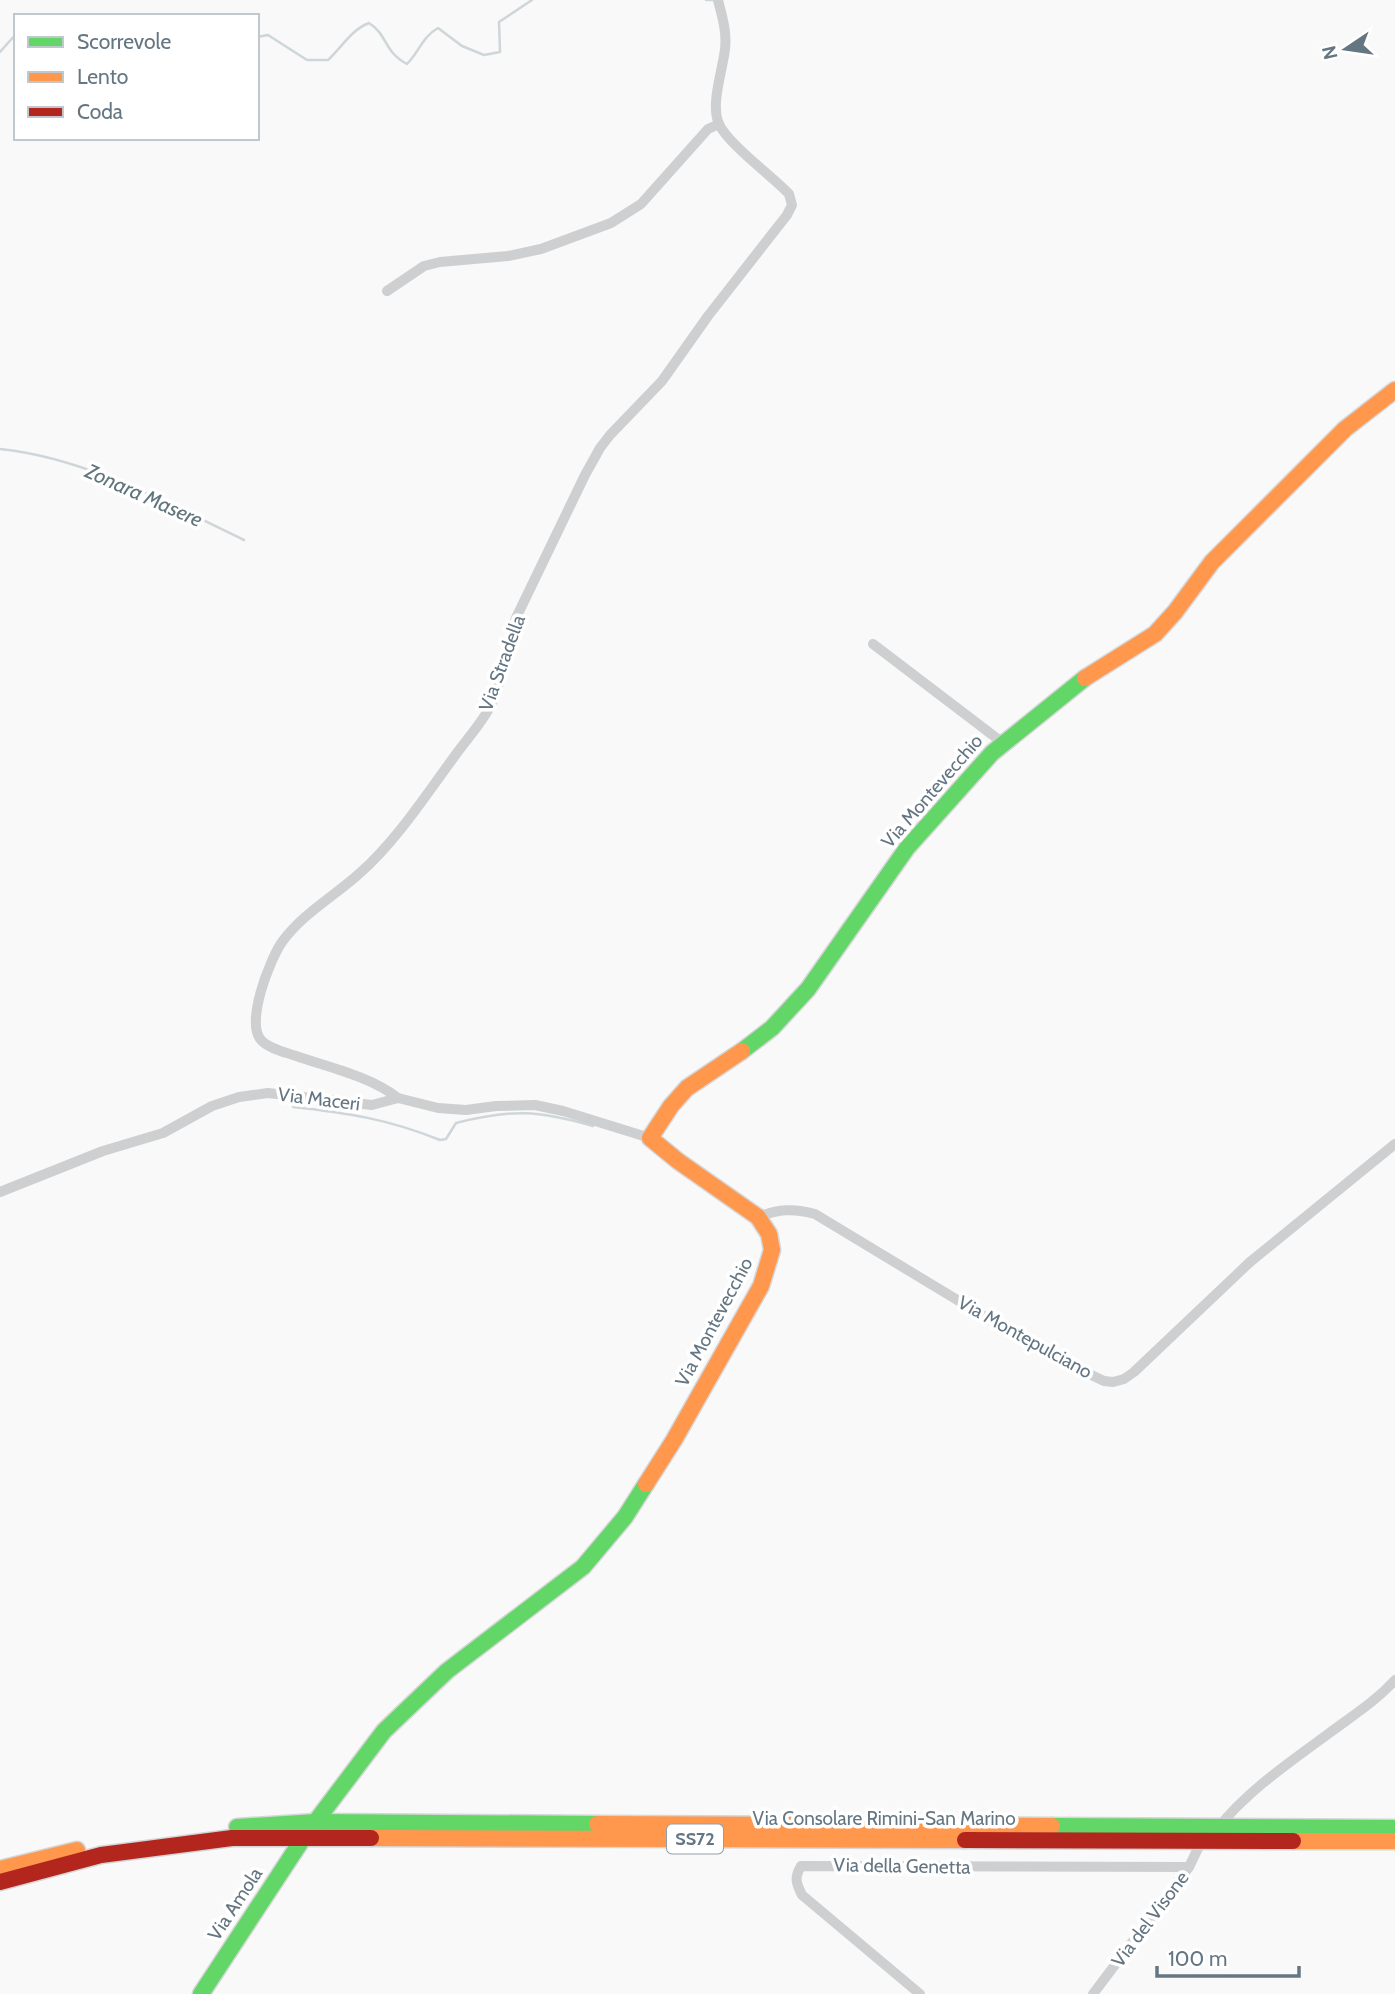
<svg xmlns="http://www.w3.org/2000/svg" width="1395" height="1994" font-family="Cabin,sans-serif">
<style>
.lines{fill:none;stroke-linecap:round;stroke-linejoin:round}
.stream{stroke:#ced6d9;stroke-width:2.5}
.fast-casing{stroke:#d5d6d7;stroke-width:19}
.slow-casing{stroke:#d5d6d7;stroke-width:19}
.jam-casing{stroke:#d5d6d7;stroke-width:19}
.street{stroke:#cecfd0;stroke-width:10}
.fast{stroke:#63d668;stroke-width:16}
.slow{stroke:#ff974d;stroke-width:16}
.jam{stroke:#b3261e;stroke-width:16}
.labels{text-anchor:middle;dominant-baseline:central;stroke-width:7;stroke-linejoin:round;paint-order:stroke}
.shield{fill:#fff;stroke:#939fa8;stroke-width:2}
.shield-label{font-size:18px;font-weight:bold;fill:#657683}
.street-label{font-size:19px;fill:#657683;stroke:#fff}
.water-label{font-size:21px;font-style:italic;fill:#60757c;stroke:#fff}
</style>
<rect width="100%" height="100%" fill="#f9f9f9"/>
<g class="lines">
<g class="stream">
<polyline points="706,0 714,0"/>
<path d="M257 37 268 35 307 60H328C342 47 351 30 369 23 388 35 383 51 407 64 420 51 422 37 438 28L462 46 484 55 500 52 499 22 532 0"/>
<polyline points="0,52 16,34"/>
<path d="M0 449C87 458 166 503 244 540"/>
<path d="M293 1107C348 1113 388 1119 440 1140L446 1139 456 1123C512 1109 537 1110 593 1126"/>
</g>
<defs>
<g id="fast">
<polyline points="742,1051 772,1028 808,989 907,848 992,753 1085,678"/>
<polyline points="1052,1826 1395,1828"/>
<polyline points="237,1827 316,1822 597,1824"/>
<polyline points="201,1994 304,1837 384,1731 447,1671 583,1567 625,1517 646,1484"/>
</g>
<g id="slow">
<polyline points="1085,678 1155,634 1175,612 1212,562 1345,429 1395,390"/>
<polyline points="646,1484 674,1440 761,1286 772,1250 769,1234 758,1217 678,1161 650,1138 671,1106 687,1088 742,1051"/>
<polyline points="597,1824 1052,1826"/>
<polyline points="371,1838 965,1840"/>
<polyline points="1293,1841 1395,1841"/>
<polyline points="0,1869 77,1850"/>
</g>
<g id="jam">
<polyline points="965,1840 1293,1841"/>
<polyline points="0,1882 101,1855 232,1838 371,1838"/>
</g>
</defs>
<use href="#fast" class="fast-casing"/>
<use href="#slow" class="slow-casing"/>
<use href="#jam" class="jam-casing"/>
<g class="street">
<polyline points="387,291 424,266 440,262 508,256 541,249 611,223 641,204 708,129 719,124"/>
<polyline points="873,644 1003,743"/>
<path d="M398 1098C369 1076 331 1068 296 1056 285 1052 270 1049 262 1041 244 1025 270 959 282 942 303 913 335 896 361 872 396 841 426 795 454 757 466 740 482 723 491 705 504 678 506 646 516 618L585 475 600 448 610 435 662 381 708 316 787 215 792 205 789 194C772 176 728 144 719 124 710 105 723 69 725 49 727 31 722 16 718 0"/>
<polyline points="0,1192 103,1151 163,1133 212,1106 239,1097 268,1093 372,1105 398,1098 438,1108 466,1110 496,1106 535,1105 563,1111 650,1138"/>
<path d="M758 1217C778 1209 794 1208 815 1214L1045 1353 1104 1381 1113 1382 1124 1379 1134 1372 1250 1262 1395 1144"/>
<path d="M1218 1828C1247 1791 1290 1762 1328 1734 1352 1716 1375 1702 1395 1680"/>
<path d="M920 1994 802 1895C796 1883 794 1878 801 1866L1189 1867"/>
<polyline points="1093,1994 1189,1867 1202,1840"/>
</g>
<use href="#fast" class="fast"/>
<use href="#slow" class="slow"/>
<use href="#jam" class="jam"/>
</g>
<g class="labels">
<rect class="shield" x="667" y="1824.5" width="56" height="29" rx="5"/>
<g class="shield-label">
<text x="695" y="1839">SS72</text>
</g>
<g class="street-label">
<text transform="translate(502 663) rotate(-70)">Via Stradella</text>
<text transform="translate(932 791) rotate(-49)">Via Montevecchio</text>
<text transform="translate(319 1099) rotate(7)">Via Maceri</text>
<text transform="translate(714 1322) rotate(-62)">Via Montevecchio</text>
<text transform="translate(1025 1337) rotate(29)">Via Montepulciano</text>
<text x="884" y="1818">Via Consolare Rimini-San Marino</text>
<text transform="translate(902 1866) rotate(1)">Via della Genetta</text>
<text transform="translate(235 1904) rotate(-57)">Via Amola</text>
<text transform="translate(1150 1919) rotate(-53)">Via del Visone</text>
</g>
<g class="water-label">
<text transform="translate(144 495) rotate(24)">Zonara Masere</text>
</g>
</g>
<rect x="14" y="14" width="245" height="126" fill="#ffffff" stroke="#c1c8cd" stroke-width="2"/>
<rect x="28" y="37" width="35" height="10" fill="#63d668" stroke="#c1c8cd" stroke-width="2"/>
<text x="77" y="49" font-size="21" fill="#657683">Scorrevole</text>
<rect x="28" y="72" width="35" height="10" fill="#ff974d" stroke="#c1c8cd" stroke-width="2"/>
<text x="77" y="84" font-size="21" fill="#657683">Lento</text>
<rect x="28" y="107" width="35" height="10" fill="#b3261e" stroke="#c1c8cd" stroke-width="2"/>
<text x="77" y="119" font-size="21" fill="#657683">Coda</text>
<g transform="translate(1346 49) rotate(257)" stroke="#ffffff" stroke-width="5" paint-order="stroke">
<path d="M0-5L12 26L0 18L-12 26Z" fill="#657683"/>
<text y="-10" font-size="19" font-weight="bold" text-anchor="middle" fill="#657683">N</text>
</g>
<path d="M1157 1966v10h142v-10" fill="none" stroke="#657683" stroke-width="3.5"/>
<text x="1168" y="1966" font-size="21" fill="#657683" stroke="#ffffff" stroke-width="5" paint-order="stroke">100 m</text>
</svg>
